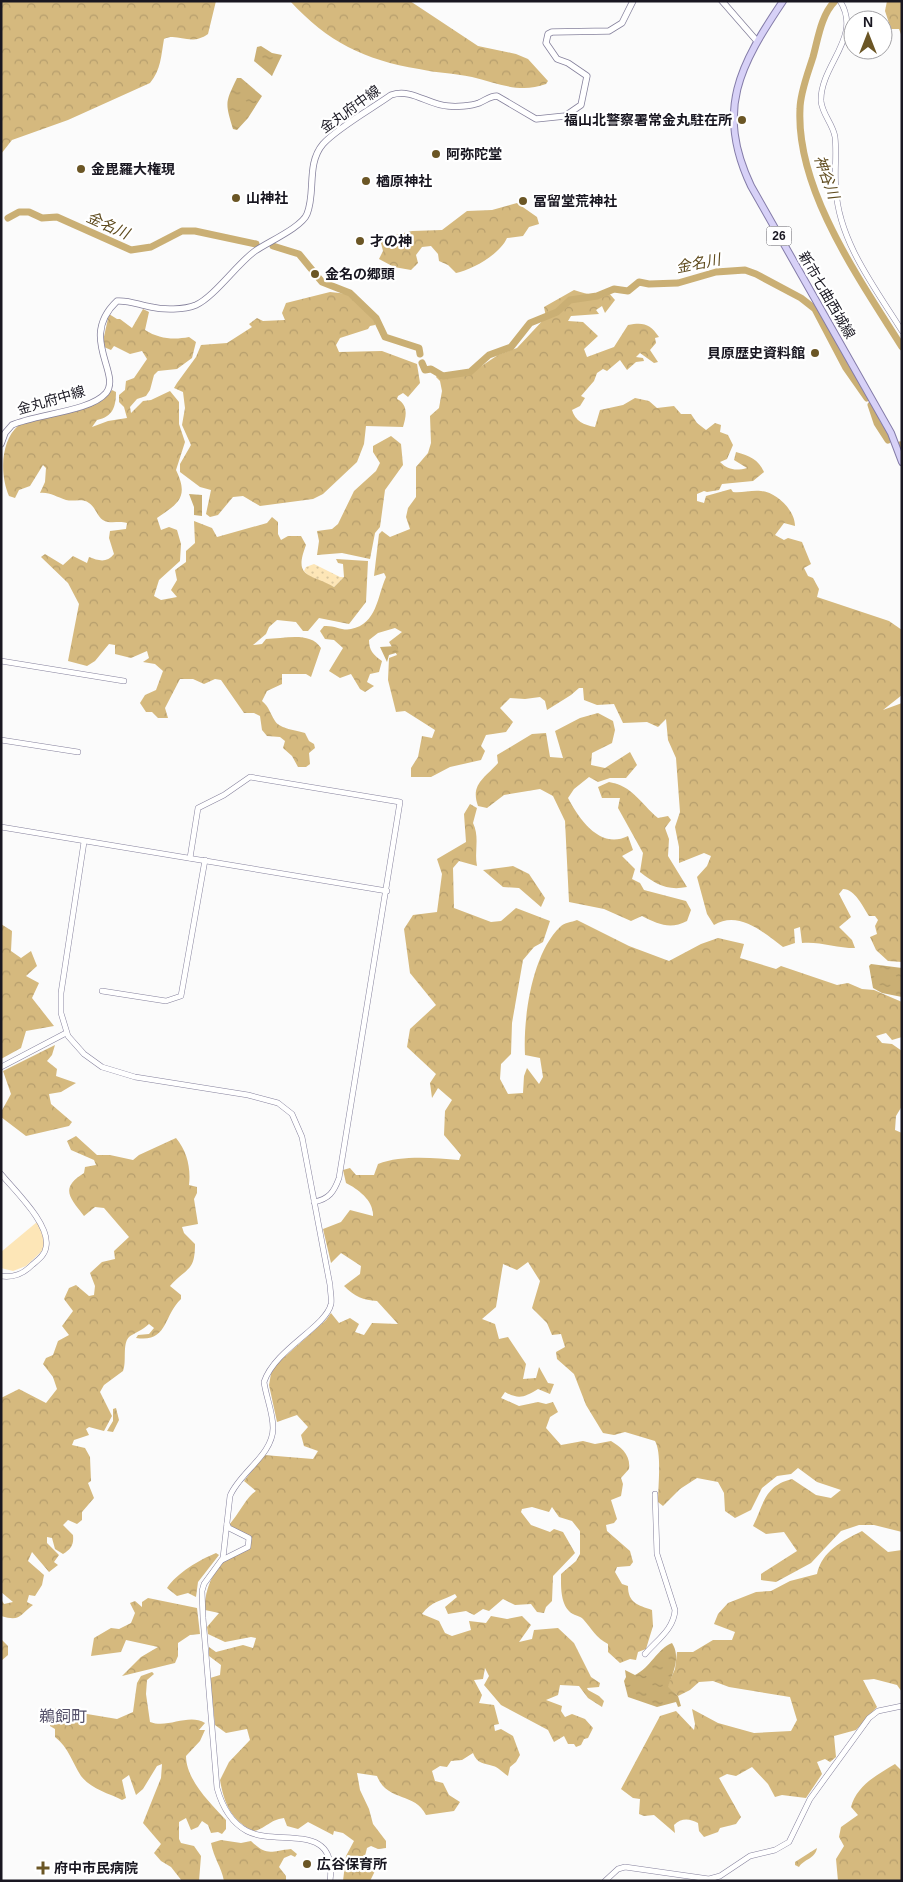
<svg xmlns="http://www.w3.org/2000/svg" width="903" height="1882" font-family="Helvetica,'Noto Sans JP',sans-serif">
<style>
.grass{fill:url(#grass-dots)}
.forest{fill:url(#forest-crowns)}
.park{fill:#fde6b7}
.water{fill:url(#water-ripples)}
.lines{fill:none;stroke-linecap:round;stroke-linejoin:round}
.river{stroke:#caaf74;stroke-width:7}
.tertiary-casing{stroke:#85819c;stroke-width:6}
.secondary-casing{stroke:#85819c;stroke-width:7}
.primary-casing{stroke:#847ca8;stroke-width:8}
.tertiary{stroke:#fff;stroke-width:5}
.secondary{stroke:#fff;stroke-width:5.5}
.primary{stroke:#d7d1f7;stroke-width:6}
.poi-dot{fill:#6b5625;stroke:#fff;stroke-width:2}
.labels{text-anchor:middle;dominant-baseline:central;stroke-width:4.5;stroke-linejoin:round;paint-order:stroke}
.shield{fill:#fff;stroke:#5e5d64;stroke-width:1}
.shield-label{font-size:12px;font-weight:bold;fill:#191721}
.street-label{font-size:14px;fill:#191721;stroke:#fff}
.poi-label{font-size:14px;font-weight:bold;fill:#191721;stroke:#fff;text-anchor:start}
.water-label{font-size:15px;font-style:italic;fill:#5f4b1e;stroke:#fff}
.quarter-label{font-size:16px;fill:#534f68;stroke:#fff}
</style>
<defs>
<pattern id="grass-dots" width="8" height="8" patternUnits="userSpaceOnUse" patternTransform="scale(1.25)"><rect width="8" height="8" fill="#fde6b7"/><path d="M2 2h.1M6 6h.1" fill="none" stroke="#d8c59d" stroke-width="1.8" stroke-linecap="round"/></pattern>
<pattern id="forest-crowns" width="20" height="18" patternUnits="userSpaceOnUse" patternTransform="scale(1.25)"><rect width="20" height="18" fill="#d5b97e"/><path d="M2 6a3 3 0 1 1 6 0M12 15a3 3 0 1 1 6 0" fill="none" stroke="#b69e6d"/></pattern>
<pattern id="water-ripples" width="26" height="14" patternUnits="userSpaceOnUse" patternTransform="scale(1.25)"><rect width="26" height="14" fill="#caaf74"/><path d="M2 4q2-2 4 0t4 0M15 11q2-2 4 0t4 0" fill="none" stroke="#ad9664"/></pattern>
</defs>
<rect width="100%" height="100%" fill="#fbfbfb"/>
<polygon class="grass" points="314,564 340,577 344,577 334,587 309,576 304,571 306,567"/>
<g class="forest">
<path d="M1 1H216L208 34C190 47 178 32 164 39 161 56 161 70 150 83L68 120 12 140 1 154Z"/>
<path d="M290 1H410L478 46 516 54 528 59 548 81 546 84C520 94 497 83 472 77 454 73 436 73 419 69 364 60 328 42 290 1Z"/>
<polygon points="887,1 902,1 902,37 899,29 891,29 885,11"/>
<path d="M517 203 537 217 539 224 529 227 523 236 507 238C500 254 472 270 456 273L448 265 439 261 438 254 431 246 422 247 416 255 418 263 411 270 394 267 379 259 383 251 380 239 412 231 442 230 467 211 492 210Z"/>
<path d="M574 290C586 294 596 297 608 292L615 300 605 313 602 306 596 310 599 314 571 316 568 321 583 322 598 336 584 349 587 357 614 347 628 325C644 322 650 324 659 337L655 338 656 343 650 350 658 362 654 363 640 353 636 357 643 358 644 361 636 362 627 370 620 360 607 371 603 369 597 373 594 381 581 396 585 398 580 406 572 410C575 421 584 425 595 427L600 410 623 405 635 398 649 401 657 408 674 406 681 414H691L697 423 706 430 715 423 721 425 720 432 728 435 733 445 727 459 720 462C728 470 736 471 747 468L734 460 736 452C750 456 758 459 764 472L753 481 722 484 719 490 707 492 704 491 697 494V501L704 503 706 496 731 489 733 492C742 493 751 490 761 491 776 492 795 510 795 526L784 523 775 535 784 540 788 538 802 542 811 564 804 568 808 576 813 578 819 589 817 597 889 621 902 630V695L883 710 902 703V962L888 961 876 950 870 937 877 934 875 926 878 920 875 916H869C863 907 855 889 843 889L839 894 851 917 839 927 852 940 855 948C837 948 818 941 802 943L800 927 794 929 795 943 783 947C764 933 739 910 714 925L707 914 697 877 707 866 711 856 704 853 679 863V847L675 827 680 812 676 758 668 740 666 719 658 727 647 722 623 723 614 704 597 705 584 700 583 688H579L571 695 547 710 545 701 540 697 525 699 510 698 500 708 513 722 506 732 486 735 481 746 485 751 481 760 450 767 431 777H411V768L418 757 422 736 432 738 435 730 405 711 396 712 388 680 389 658 397 655 389 642 402 632 395 628 378 633 369 640C369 650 373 655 382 661L379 672 370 674 367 682 374 686 365 692 360 689 351 674 340 678 329 671 343 648 334 640 325 639 320 631 324 626C334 625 342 631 351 629 377 624 377 597 386 577L384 573 374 576 379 534 382 531 390 537 410 529 406 517 408 508 416 497V467L428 453 431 443 430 416 439 408 442 391 440 381 436 377 438 374 451 377 471 373 498 355 517 348 546 317 544 307Z"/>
<path d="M330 292 349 294 375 320V325L370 326 368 329 340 338 336 345 339 352 382 351 417 364 420 383 408 397 403 393 398 396 397 399C409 405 406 417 403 427L366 426 364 444 357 462 323 494 313 499 260 506 243 496 233 497 218 515 210 517 206 514 211 490 200 487 180 472V464L191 445 182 425 185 408 183 392 174 388 177 383 196 357 201 345 227 343 252 327 249 324 257 318 263 321 285 320 282 313 286 303Z"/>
<path d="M143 309 149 312 145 330C159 339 174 340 189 337L196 342 192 358 177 369 158 371 154 375 150 390 146 396 137 399 130 407 131 413 143 401 151 400 170 391 179 402V424L185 442 176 470C189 497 179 503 157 518L161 530 169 527 177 530 181 544 180 561 159 580 154 596 161 600 177 597 171 590 177 580 175 570 186 562V551L195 543 194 521 212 528 217 537 267 523 272 517 278 522V534L281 540 288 536H301L306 545C293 579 310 573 334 587L344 577 343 564 338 563 336 559 368 561 366 602 349 624 319 618 308 631H303L296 622 277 620 269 627 266 634 253 645 262 644 266 639C284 639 310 631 321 648L311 677 306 674H282V684L267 691 262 701C270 708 269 712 275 721 280 729 296 730 305 733L309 741 314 744 315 748 309 753 310 764 306 767H298L292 756 283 748 285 741 280 737 267 736 262 730 260 716 254 713H244L221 680 215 679 204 684 193 679H180L165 708 168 718H158L152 712H146L140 703 145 695 156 690 163 671 155 664 143 662 149 658 147 651 131 658 115 654V645L109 644 95 661 87 666 68 661 79 604 68 583 41 557 45 554 63 565 73 556 87 563 89 557C99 561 107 563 114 554L109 538 110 531 126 529 127 523C120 521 115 523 108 522 97 520 97 508 89 503 82 498 74 502 66 500 56 497 50 492 40 493L45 482 46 468 43 465 30 486 19 490 15 498 9 496C0 476 0 440 19 425L93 404 103 399 112 390 116 392C116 406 113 417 97 420L92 427 108 421 127 418 124 407 119 402V395L125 390 126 381 134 378 147 359 142 351 130 354 114 346 111 350 104 347 103 341 109 314 117 319H120L132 328Z"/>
<polygon points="391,436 401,444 403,465 385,490 380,527 375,533 370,559 342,553 317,555 319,541 317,531 332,529 338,524 354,491 376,471 380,463 373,452 373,446"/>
<path d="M598 713 613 721 615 730 612 743 592 753 591 765 605 768 630 752 637 765 626 778H610L598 782 589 777 574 789 568 798C579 819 600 850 628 836L633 850 622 856 635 869 632 879 640 883 644 890 686 901 691 910 687 921C670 930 658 924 642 916L631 921 604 909 569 902 565 821 553 796 540 789 504 795 487 808 478 806C470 784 485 778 498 763L497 755 532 734 546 733 550 757 563 758 555 731 580 718Z"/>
<path d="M609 782C633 786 640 803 658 818L668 816 671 820 665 828 669 839 668 856 687 887C667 891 655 884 640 872L643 853 618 808 620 798H602L598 787Z"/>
<path d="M470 804 477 808 473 823C480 838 474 851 477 866L459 861 453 868 454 908 491 922 501 921 516 908 550 921 543 942 534 947 523 960 512 1023 511 1054 501 1064 500 1079 508 1094 523 1093 524 1076 527 1068 539 1084 543 1077 540 1058 525 1055C523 1018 532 954 560 927 563 923 572 922 577 920L629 946 669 961 701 944 718 938 744 944 740 958 776 969 781 966 837 985 848 983 862 989 874 990 902 1002V1037L892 1040 886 1033 876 1036 882 1043 892 1044 902 1051V1106L896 1116 895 1130 902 1133V1532L874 1525H859L841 1531 811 1563 776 1582 761 1580V1574L797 1551 784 1532 766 1534 753 1526C764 1504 764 1486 792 1479L816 1495 831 1498 841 1490 817 1482 798 1468 791 1474 777 1476 762 1488 751 1510 735 1518 725 1511 724 1493 718 1482 697 1478 680 1489 663 1506 658 1502C658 1486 662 1453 655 1441L625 1432 614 1435 603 1433 586 1405 574 1374 557 1359 556 1352 565 1347 561 1334 552 1335 547 1323 532 1308 540 1281 528 1262 517 1270 503 1264 496 1307 482 1319 495 1324 499 1339 508 1337 526 1364 523 1379 536 1378 539 1367 548 1383 554 1384 550 1394 538 1389C525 1397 519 1400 505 1392L501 1398 519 1406 538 1402 546 1404 553 1402 558 1412 550 1417 546 1428 561 1445 583 1441 595 1444 611 1441C621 1447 631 1455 629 1469L621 1478 623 1484 621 1496 611 1500 617 1519 614 1523 606 1525 607 1531 630 1551 633 1562 630 1566 617 1567 615 1572 622 1584 628 1586C628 1603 638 1605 652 1610L653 1626 646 1649 638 1652 636 1660 630 1659 620 1663 608 1652V1644C596 1638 592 1629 583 1619 580 1616 577 1616 573 1614 560 1607 561 1586 561 1574L576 1561 580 1554V1531L572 1521 559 1517 552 1507 549 1512 532 1507 522 1509 521 1512 531 1525 550 1532 554 1529 563 1532 575 1553 553 1576 552 1601 546 1607 544 1613 537 1612 531 1604 515 1605 503 1599 489 1611 483 1609 474 1615 466 1611 448 1614 445 1607 457 1597 455 1594C442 1601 431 1601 422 1614L439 1621 445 1633 452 1636 471 1630 469 1621 486 1623 491 1616 507 1619 522 1616 531 1625 519 1642 532 1639 534 1630 558 1628 574 1643 591 1677 600 1683 599 1687 587 1688 588 1690 599 1696 604 1701 602 1707 588 1698 579 1686 560 1685 558 1695 546 1700 562 1706 561 1711 565 1717 572 1714 585 1719 593 1728 588 1738 584 1739 581 1745 576 1747 574 1744H568L564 1736 554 1742 548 1730 501 1705 484 1685 489 1676 485 1668 483 1679 474 1680 482 1695 479 1703 494 1705 499 1724 494 1725 495 1731 501 1729 513 1736 520 1755 516 1762 510 1767 508 1776C503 1773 498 1767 493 1766 484 1763 477 1764 473 1753L462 1760 451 1761 447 1767 440 1766 432 1771 435 1781 443 1783 449 1795 460 1802 454 1811 426 1815C415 1792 387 1802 377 1776L357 1773 360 1790 369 1809 373 1824 386 1841V1848L378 1849 371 1846 367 1848 365 1856 376 1869 370 1881H343L346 1856 354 1841 343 1833 334 1831 333 1835 308 1822 298 1829 287 1826 284 1818C269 1820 267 1828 254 1831 231 1821 224 1803 220 1780L229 1762 250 1740 247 1729 226 1733 215 1725 210 1678 220 1675 221 1665 209 1656V1647L216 1652 243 1645 253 1648 256 1638 251 1637 225 1642 208 1634 207 1627 219 1613 205 1610C204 1591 212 1573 225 1560 231 1555 243 1551 250 1548L251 1537 229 1525C238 1515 247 1496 256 1491L244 1481 264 1455 313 1459 318 1451 304 1446 301 1435 308 1427 297 1415 277 1422 269 1385 272 1368 326 1320 331 1313 339 1323 350 1318 359 1324 355 1332 364 1335 372 1323 398 1324 377 1301C363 1300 355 1297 344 1286L360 1274 361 1266 341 1253 331 1263 323 1229 341 1222 350 1210 373 1216C374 1201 358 1189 346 1183L343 1170 350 1168 356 1175H374L378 1164C402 1155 433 1158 459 1160L461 1155 444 1135 445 1111 452 1100 438 1088 432 1098 430 1083 436 1074 407 1047 410 1029 436 1005 410 973 404 929 413 915 437 912 442 874 437 859 466 842 464 814Z"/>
<polygon points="513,866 529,874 545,898 541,907 519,888 503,887 483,870"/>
<polygon points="1,924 12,931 11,951 21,958 31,951 37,966 26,976 39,983 32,998 54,1026 26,1031 21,1048 1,1059"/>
<polygon points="55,1045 52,1055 47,1061 57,1069 56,1076 76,1083 61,1092 49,1094 51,1104 72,1122 69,1126 26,1136 1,1117 1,1112 11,1094 3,1071"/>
<path d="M76 1136 97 1155H110L133 1160 139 1155 176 1138C187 1151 191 1168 189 1185L197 1187V1193L194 1199 198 1224 182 1227 184 1233 195 1244C195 1272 187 1267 170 1286L181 1295V1299C163 1316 168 1343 136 1338L138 1335 149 1334 154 1328 149 1324C143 1330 134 1333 129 1337 122 1344 127 1362 123 1371L104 1385 100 1392 112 1416 104 1431 89 1427 86 1429 89 1435 74 1440 72 1445 85 1448 90 1457 91 1481 88 1483 94 1498 82 1512V1520L77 1524 68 1520 63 1525 73 1535C74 1545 71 1549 63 1554L55 1549 52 1538 47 1537V1543L59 1555 54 1562 58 1565 49 1572 32 1552 28 1561 44 1575 42 1585 35 1596 29 1595 27 1602 33 1605C19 1615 21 1622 1 1616V1599L4 1604 13 1602 1 1592V1398L19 1389 46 1403 57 1389 53 1377 43 1364 46 1358 53 1355 58 1341 69 1335 62 1326 73 1311 64 1299 69 1288 76 1285 89 1296 94 1295 95 1286 90 1273 102 1262 115 1259 114 1251 129 1237 104 1208 95 1207 84 1216C69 1197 60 1188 84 1173L85 1167 96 1165 94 1160 71 1150 67 1141Z"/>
<polygon points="116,1408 119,1420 113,1432 107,1431 113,1421 113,1409"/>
<path d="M862 1531 888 1552 902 1550V1692L897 1685 874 1679 863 1680 877 1707 856 1730 834 1736 836 1757 830 1762 825 1759 817 1762 822 1774 806 1798 782 1795 775 1797 768 1784 752 1767 736 1776 727 1774 719 1778 741 1817 736 1824 720 1828 718 1832 704 1837 699 1831 698 1823C689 1818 681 1818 674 1825L675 1833 654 1815 644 1816 639 1814 640 1799 633 1798 621 1789 660 1716 676 1711 694 1730 695 1724 692 1709 718 1723 754 1733 791 1731 797 1720 790 1697 729 1687 713 1681 699 1682 690 1690 678 1696 667 1687 675 1669 677 1652H693L713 1640H732L735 1632 714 1624 718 1614 728 1603 756 1592 771 1591 790 1581 817 1574C822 1551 842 1541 862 1531Z"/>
<path d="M216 1553 219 1555 198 1582 196 1597 188 1593 177 1596 167 1588C177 1573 199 1560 216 1553Z"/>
<polygon points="148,1598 197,1608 200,1634 190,1635 178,1643 178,1656 175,1663 122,1676 141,1657 158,1647 126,1640 121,1652 91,1656 94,1638 111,1628 119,1629 131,1623 135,1613 130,1603 135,1601 142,1607 142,1602"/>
<polygon points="1,1639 8,1646 8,1655 1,1661"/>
<path d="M152 1672 154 1674 147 1680 146 1694 150 1722C168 1729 188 1713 205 1723L199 1730H205L200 1741 186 1756C186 1780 211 1804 226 1820V1829L222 1834 218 1832 211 1833 208 1825 202 1821 198 1827 191 1830 186 1818 179 1822V1839L181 1843 194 1846 201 1856 199 1881H182L171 1867 161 1861 154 1853 161 1844 143 1823 161 1778 162 1764 157 1766 143 1789 136 1795 129 1775 122 1780 126 1798 122 1800C108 1793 91 1789 81 1776 72 1762 69 1748 55 1737V1729L50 1726 51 1708 117 1719 133 1712 137 1683 141 1676Z"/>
<path d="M895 1764 902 1771V1881H838L836 1859 844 1846 839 1837 841 1827 858 1815 851 1807C857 1785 877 1775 895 1764Z"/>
<path d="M221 1840 241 1843 251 1841C267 1857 271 1851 291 1849L297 1854 295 1857 291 1855 284 1858 279 1867 286 1876V1881H224C221 1866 214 1859 211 1843Z"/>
<path d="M817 1848C815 1859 804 1859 799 1867L795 1865V1862Z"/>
</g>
<polygon class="park" points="37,1222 45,1237 43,1250 26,1266 13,1271 1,1268 1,1252"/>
<g class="water">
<polygon points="261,46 272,53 282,55 272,76 254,61 257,47"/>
<path d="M237 78H241L262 96 248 118 237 130 233 129C225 102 225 103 237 78Z"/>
<polygon points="189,494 202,495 202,516 194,515 194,507"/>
<polygon points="396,646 399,652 389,655 387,662 380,647"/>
<polygon points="871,964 902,968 902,997 882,993 873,988 869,966"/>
<path d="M672 1643C681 1657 673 1673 668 1687L678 1696 681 1706 678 1707 676 1702 657 1707 628 1697 624 1681 626 1677 625 1670 635 1675C650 1668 657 1649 672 1643Z"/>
</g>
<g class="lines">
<g class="river">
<path d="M835 1C821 15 818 39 813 57 808 73 800 93 800 109 796 190 860 280 902 347"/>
<polyline points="8,218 19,212 29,212 42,218 57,217 131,250 151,247 182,231 195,231 256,244"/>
<polyline points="273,246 299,254 322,282 350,293 376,318 385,337 419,348 420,354"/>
<polyline points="422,363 425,370 431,369 443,376 470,372 489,355 511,347 530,323 557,312 570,300 597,296 614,289 628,291 639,282 649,284 678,283 716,272 745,270 756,274 801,298 815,309 846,368 867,398"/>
<polyline points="871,405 877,423 888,440"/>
<polyline points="900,445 902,448"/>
</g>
<defs>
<g id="tertiary">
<path d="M840 1C863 37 820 65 821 101 822 114 833 124 835 137 837 155 834 172 836 190 839 242 876 289 902 331"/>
<polyline points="1,661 124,681"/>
<polyline points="1,740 78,752"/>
<polyline points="1,827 387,891"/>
<path d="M84 842 61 993V1013L68 1036 84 1054 102 1067 135 1077 248 1095 278 1103 292 1114 302 1137 330 1285C330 1291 332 1298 331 1304 326 1327 275 1349 264 1382 266 1397 273 1412 273 1428 273 1455 239 1473 230 1496L223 1558 204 1584 202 1591 203 1618 217 1788C222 1806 230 1822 247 1831 278 1847 338 1820 330 1881"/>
<path d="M190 858 198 808 224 795 250 777 400 802 339 1178C334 1192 329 1199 314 1202"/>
<polyline points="102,991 166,1001 181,996 205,860"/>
<polyline points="1,1067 66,1033"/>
<path d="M1 1174C15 1191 51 1225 46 1247 45 1255 38 1260 32 1265 23 1274 14 1278 1 1276"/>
<polyline points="222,1560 248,1547 249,1538 229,1528 227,1524"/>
<path d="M645 1654C657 1640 674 1629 675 1610L657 1554 655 1494"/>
<polyline points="605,1881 618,1869 625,1867 709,1879 720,1876 750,1856 775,1850 789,1842 810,1799 869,1718 878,1711 902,1706"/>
</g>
<g id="secondary">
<polyline points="722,1 756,40"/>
<path d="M1 444 5 433 12 425C35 414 90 412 106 393 122 373 78 338 117 301 129 300 139 305 151 307 163 310 184 310 196 305 214 297 237 264 255 251 268 242 302 227 307 214 316 192 306 164 323 144 337 128 373 108 391 95 412 88 428 105 448 106 456 107 471 106 479 103 486 100 490 96 497 96L536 119 565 116 581 105 587 76 568 63 557 59 546 43 548 34 552 32 609 31 622 23 633 1"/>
</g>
<path id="primary" d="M783 1C740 65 715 110 751 186L891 433 902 462"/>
</defs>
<use href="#tertiary" class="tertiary-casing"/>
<use href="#secondary" class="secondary-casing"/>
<use href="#primary" class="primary-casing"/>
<use href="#tertiary" class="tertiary"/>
<use href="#secondary" class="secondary"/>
<use href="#primary" class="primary"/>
</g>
<g class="poi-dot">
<circle cx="742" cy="120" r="5"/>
<circle cx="436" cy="154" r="5"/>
<circle cx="81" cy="169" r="5"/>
<circle cx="366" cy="181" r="5"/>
<circle cx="236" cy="198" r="5"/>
<circle cx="523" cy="201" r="5"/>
<circle cx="360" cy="241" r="5"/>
<circle cx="315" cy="274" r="5"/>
<circle cx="815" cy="353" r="5"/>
<circle cx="307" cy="1864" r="5"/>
<path d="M40.5 1860.5h5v5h5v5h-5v5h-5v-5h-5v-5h5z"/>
</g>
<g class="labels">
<rect class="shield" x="766.5" y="226.5" width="25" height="19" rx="4"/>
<g class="shield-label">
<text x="779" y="236">26</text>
</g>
<g class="street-label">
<text transform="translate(350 109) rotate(-36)">金丸府中線</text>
<text transform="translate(827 295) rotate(60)">新市七曲西城線</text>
<text transform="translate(51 400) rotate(-16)">金丸府中線</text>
</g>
<g class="poi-label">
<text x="732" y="120" text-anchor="end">福山北警察署常金丸駐在所</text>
<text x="446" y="154">阿弥陀堂</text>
<text x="91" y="169">金毘羅大権現</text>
<text x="376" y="181">楢原神社</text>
<text x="246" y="198">山神社</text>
<text x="533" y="201">冨留堂荒神社</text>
<text x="370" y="241">才の神</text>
<text x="325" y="274">金名の郷頭</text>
<text x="805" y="353" text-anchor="end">貝原歴史資料館</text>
<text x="317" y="1864">広谷保育所</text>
<text x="54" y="1868">府中市民病院</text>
</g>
<g class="water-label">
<text transform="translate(827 177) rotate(70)">神谷川</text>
<text transform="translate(108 225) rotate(24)">金名川</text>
<text transform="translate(698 263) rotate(-11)">金名川</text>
</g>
<g class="quarter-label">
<text x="63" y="1716">鵜飼町</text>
</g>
</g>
<rect width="903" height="1882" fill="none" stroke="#191721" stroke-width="5"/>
<g transform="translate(868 35)"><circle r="24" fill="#ffffff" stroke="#a3a2a6"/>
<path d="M0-4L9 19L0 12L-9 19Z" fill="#6b5625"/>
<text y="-8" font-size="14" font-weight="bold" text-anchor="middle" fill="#191721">N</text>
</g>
</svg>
